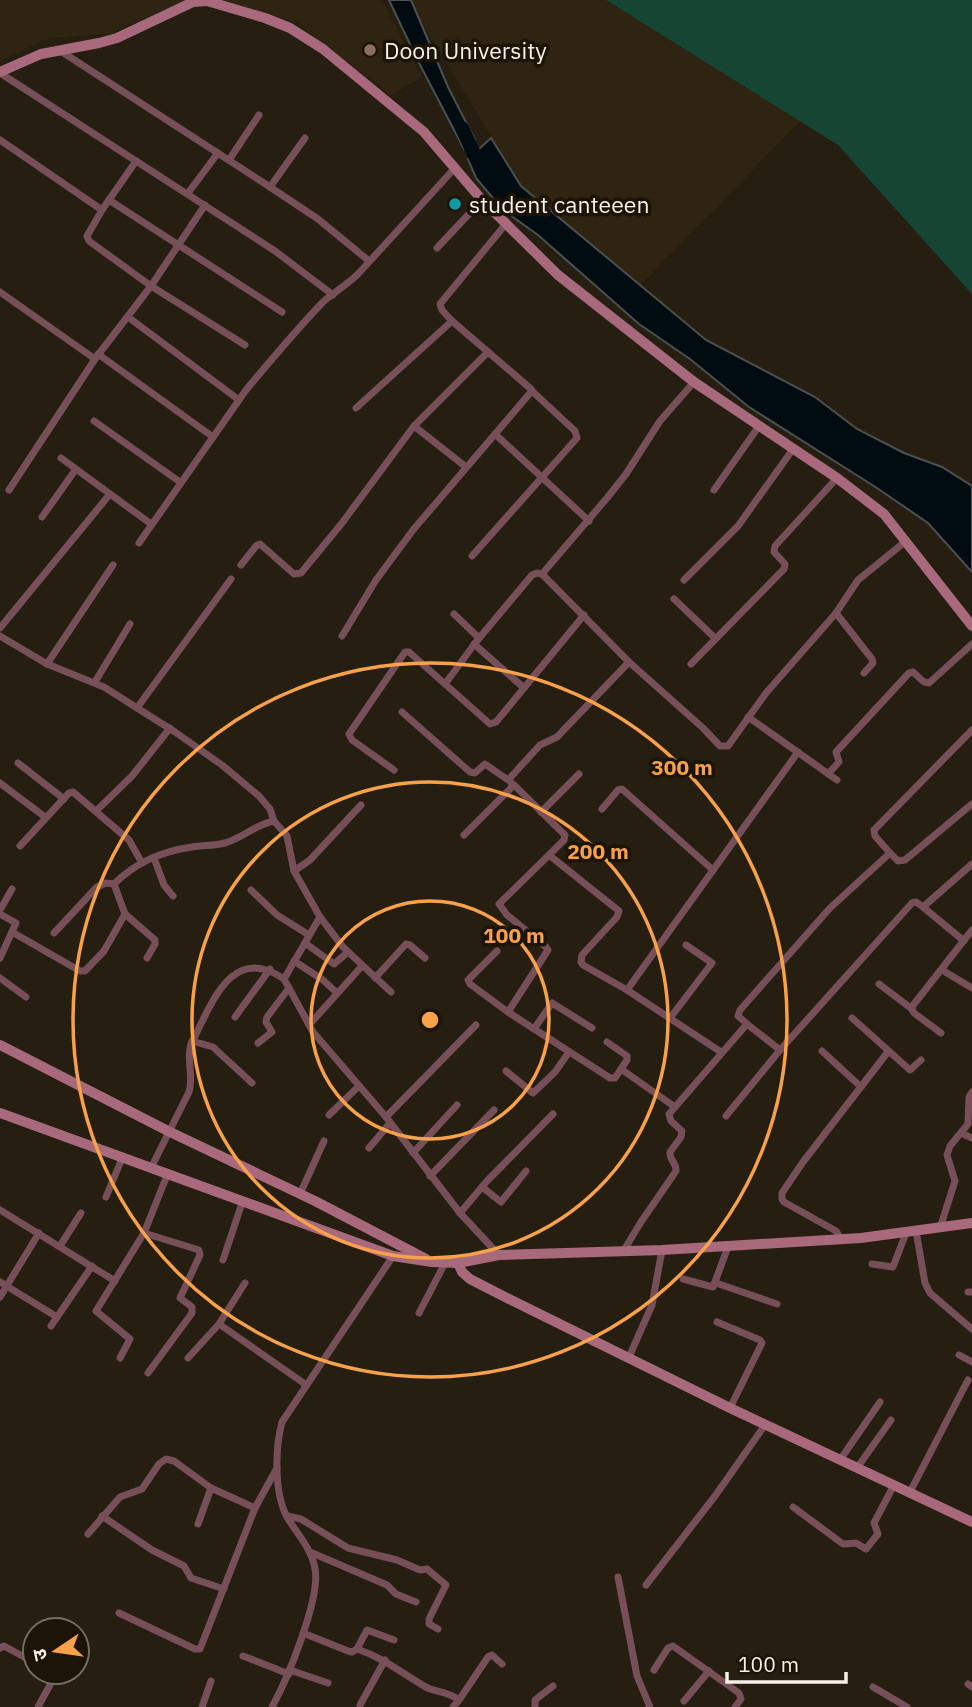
<svg xmlns="http://www.w3.org/2000/svg" width="972" height="1707" font-family="'IBM Plex Sans','Noto Sans Devanagari',sans-serif">
<style>
.built{fill:#2f2411}
.green{fill:#174533}
.water{fill:#010c11;stroke:#4a5051;stroke-width:2}
.lines{fill:none;stroke-linecap:round;stroke-linejoin:round}
.river{stroke:#010c11;stroke-width:14}
.street{stroke:#764f59;stroke-width:7}
.secondary{stroke:#a7697b;stroke-width:10}
.ring{fill:none;stroke:#f7a14a;stroke-width:3.5}
.education-dot{fill:#8d6e63;stroke:#1c1507;stroke-width:2.5}
.culture-dot{fill:#0f9aa8;stroke:#1c1507;stroke-width:2.5}
.labels{text-anchor:middle;dominant-baseline:central;stroke-width:7;stroke-linejoin:round;paint-order:stroke}
.poi-label{font-size:23px;fill:#f6f0e7;stroke:#1c1507;text-anchor:start}
.centre{fill:#f7a14a;stroke:#1c1507;stroke-width:3.5}
.ring-label{font-size:21px;text-anchor:middle;font-weight:bold;fill:#f7a14a;stroke:#1c1507;stroke-width:7;stroke-linejoin:round;paint-order:stroke}
</style>
<rect width="100%" height="100%" fill="#261e10"/>
<g class="built">
<polygon points="0,0 187,0 109,34 50,38 0,61"/>
<polygon points="218,0 382,0 422,77 391,95 296,22"/>
<polygon points="411,0 606,0 800,121 641,285 583,239 521,186 414,9"/>
</g>
<polygon class="green" points="606,0 972,0 972,294 838,145"/>
<g class="water">
<polygon points="389,0 411,0 448,87 475,140 464,149 418,61"/>
<polygon points="491,138 521,186 706,340 815,397 857,429 904,453 942,467 972,486 972,572 928,523 877,488 749,407 690,359 639,324 538,235 503,210 476,178 468,159"/>
</g>
<g class="lines">
<polyline class="river" points="462,128 476,158 484,168"/>
<g class="street">
<polyline points="59,50 270,187"/>
<polyline points="0,73 275,251 333,295"/>
<polyline points="305,138 270,187 318,219 369,261"/>
<polyline points="0,140 102,210 87,236 89,241 151,286 245,345"/>
<polyline points="229,160 259,115"/>
<polyline points="188,193 218,153"/>
<polyline points="109,200 282,312"/>
<polyline points="102,210 136,161"/>
<polyline points="437,248 482,200"/>
<polyline points="0,292 95,359"/>
<polyline points="128,317 239,400"/>
<polyline points="98,354 213,437"/>
<polyline points="694,382 660,421 626,474 607,498 542,574 629,662 703,728 720,746 728,746 766,693 836,613 858,580 906,541"/>
<polyline points="356,408 452,321"/>
<polyline points="94,421 180,482"/>
<polyline points="414,426 466,467"/>
<polyline points="495,434 589,521"/>
<polyline points="61,458 151,524"/>
<polyline points="9,490 95,359 151,286 205,205"/>
<polyline points="714,490 759,426"/>
<polyline points="42,517 76,469"/>
<path d="M139 543 246 390C271 360 296 330 323 302 334 292 347 285 358 274L454 169"/>
<polyline points="472,556 577,438 575,431 532,391"/>
<polyline points="241,565 256,546 260,544 294,574 301,573 342,523 414,426 488,352"/>
<polyline points="684,580 738,526 793,449"/>
<polyline points="674,599 715,638"/>
<polyline points="836,613 872,659 873,663 864,673"/>
<polyline points="454,614 479,638"/>
<polyline points="0,628 110,494"/>
<polyline points="0,636 47,664 104,687 175,732 222,765 259,796 270,809 274,821"/>
<polyline points="342,636 376,580 413,530 531,392 531,389 452,321 442,310 440,304 505,225"/>
<polyline points="474,644 524,688"/>
<polyline points="47,664 113,565"/>
<polyline points="691,664 784,569 785,564 774,552 775,546 837,478"/>
<polyline points="95,682 130,624"/>
<polyline points="445,684 476,642 532,575 537,573 542,574"/>
<polyline points="137,708 231,579"/>
<polyline points="402,712 470,772 475,773 485,764 508,780"/>
<polyline points="748,717 837,780"/>
<polyline points="18,763 64,799"/>
<polyline points="394,770 352,740 349,734 405,652 409,652 490,724 496,722 584,615"/>
<polyline points="828,774 839,762 836,752 909,673 913,672 924,682 929,683 972,644"/>
<polyline points="0,783 45,817"/>
<polyline points="514,785 565,835 564,840 549,855"/>
<polyline points="602,809 618,790 622,789 713,870"/>
<polyline points="96,811 132,776 170,728"/>
<polyline points="541,812 579,774"/>
<polyline points="464,835 513,786 509,779 540,745 557,737 629,662"/>
<polyline points="20,846 69,793 73,792 129,840 142,863"/>
<polyline points="890,853 898,861 905,860 972,804"/>
<polyline points="154,858 164,885 173,896"/>
<polyline points="294,871 310,860 361,805"/>
<polyline points="251,890 277,915 309,935"/>
<polyline points="923,907 964,941"/>
<polyline points="0,910 12,889"/>
<polyline points="0,914 16,923 0,958"/>
<polyline points="125,914 155,940 155,944 147,958"/>
<polyline points="320,917 343,947 391,992"/>
<path d="M12 932 80 971H85L104 951 125 914 114 884C135 863 163 851 192 847 203 845 214 846 225 843 243 838 256 824 274 821L287 836 294 871 320 917 284 979 313 1032 386 1117 460 1213 499 1255"/>
<polyline points="54,933 97,887 106,883 114,884"/>
<polyline points="305,943 334,964 348,952"/>
<polyline points="497,951 468,980 470,984 508,1012 610,1078 615,1078 621,1069 675,1107"/>
<polyline points="294,961 323,980 337,993"/>
<polyline points="942,970 972,988"/>
<polyline points="0,978 26,997"/>
<polyline points="375,978 406,944 410,945 425,958"/>
<polyline points="879,984 912,1009"/>
<polyline points="627,990 798,752"/>
<polyline points="508,1012 548,950 546,947 507,915 499,904 549,855 619,911 617,917 582,955 581,962 583,965 627,990 721,1052"/>
<polyline points="235,1017 270,969"/>
<polyline points="670,1018 712,963 686,945"/>
<polyline points="852,1018 890,1052"/>
<polyline points="747,1024 780,1050 912,903 916,902 923,907 972,864"/>
<polyline points="309,1025 362,966"/>
<polyline points="534,1029 552,1003 592,1028"/>
<polyline points="941,1033 914,1013 911,1008 972,930"/>
<polyline points="192,1041 213,1047 252,1083"/>
<polyline points="607,1042 627,1056 627,1060 621,1069"/>
<polyline points="258,1043 272,1032 266,1022 267,1017 289,988"/>
<polyline points="822,1051 861,1087"/>
<polyline points="506,1071 533,1093 555,1072 569,1052"/>
<polyline points="329,1115 359,1086"/>
<polyline points="726,1116 780,1050"/>
<polyline points="386,1117 476,1025"/>
<polyline points="961,1133 972,1138"/>
<polyline points="369,1148 390,1123"/>
<polyline points="413,1153 457,1105"/>
<path d="M152 1166 189 1092C194 1076 186 1060 191 1044 211 1006 231 942 284 979"/>
<polyline points="430,1176 494,1110"/>
<polyline points="482,1187 501,1202 526,1171"/>
<polyline points="300,1194 324,1141"/>
<polyline points="106,1197 123,1156"/>
<polyline points="0,1210 115,1281"/>
<polyline points="460,1213 487,1181 553,1114"/>
<polyline points="940,1228 955,1181 947,1155 950,1146 968,1124 969,1097 972,1092"/>
<polyline points="916,1231 925,1283 930,1293 972,1329"/>
<polyline points="144,1233 168,1173"/>
<polyline points="841,1239 836,1231 784,1202 782,1199 782,1193 803,1162 887,1053 891,1053 910,1070 921,1060"/>
<polyline points="60,1246 81,1213"/>
<path d="M624 1250 641 1222 676 1171C677 1163 669 1160 670 1152L681 1137 682 1131 671 1121 669 1114 747 1024 738 1016 740 1010 830 908 890 853 875 836 874 830 877 827 972 730"/>
<polyline points="223,1260 243,1200"/>
<polyline points="872,1264 893,1267 906,1233"/>
<polyline points="683,1279 713,1287 728,1247"/>
<polyline points="0,1282 57,1317"/>
<polyline points="716,1283 777,1304"/>
<polyline points="968,1292 972,1292"/>
<polyline points="0,1297 39,1233"/>
<polyline points="419,1313 445,1263"/>
<polyline points="717,1322 760,1340 762,1343 730,1408"/>
<polyline points="219,1324 305,1384"/>
<polyline points="51,1326 92,1266"/>
<polyline points="959,1355 972,1362"/>
<polyline points="629,1357 652,1305 662,1250"/>
<polyline points="120,1358 130,1339 96,1311 144,1233 199,1250 200,1255 180,1298 192,1307 192,1313 148,1373"/>
<polyline points="188,1358 219,1324 245,1283"/>
<polyline points="840,1460 880,1402"/>
<polyline points="857,1468 891,1420"/>
<polyline points="910,1492 968,1380"/>
<polyline points="793,1507 843,1544 856,1543 866,1549 878,1534 874,1523 894,1485"/>
<polyline points="102,1516 152,1550 184,1566 191,1578 224,1589"/>
<polyline points="287,1516 301,1519 348,1548 397,1560 420,1570 427,1569 446,1585 429,1619 429,1624 438,1629"/>
<polyline points="198,1524 211,1488"/>
<polyline points="88,1534 120,1497 142,1489 159,1464 166,1459 174,1461 211,1488 255,1508"/>
<polyline points="310,1552 387,1585 396,1594 416,1602"/>
<polyline points="618,1577 637,1676 650,1707"/>
<polyline points="646,1585 715,1496 765,1425"/>
<polyline points="119,1613 195,1649 200,1649 255,1508 277,1468"/>
<path d="M303 1633 348 1651 352 1652 357 1649C384 1658 400 1672 424 1686 435 1693 445 1690 459 1700L453 1707"/>
<polyline points="0,1648 4,1646 35,1663"/>
<polyline points="357,1649 367,1630 394,1640"/>
<polyline points="243,1656 289,1674"/>
<polyline points="290,1670 328,1683"/>
<polyline points="654,1670 668,1648 673,1646 739,1693 741,1699 735,1707"/>
<polyline points="968,1684 972,1687"/>
<polyline points="873,1687 907,1707"/>
<polyline points="459,1700 488,1657 492,1655 502,1664"/>
<polyline points="684,1701 709,1671"/>
<polyline points="360,1705 385,1660"/>
<polyline points="38,1707 57,1672"/>
<polyline points="202,1707 211,1681"/>
<path d="M272 1707C287 1680 321 1598 315 1569 312 1549 297 1534 287 1517 274 1493 275 1448 282 1422L393 1256"/>
<polyline points="535,1707 535,1700 553,1686"/>
</g>
<g class="secondary">
<polyline points="0,72 41,54 99,43 117,38 193,2 207,1 265,18 290,28 323,49 424,132 482,200 558,275 694,382 837,478 884,514 972,626"/>
<polyline points="0,1045 168,1131 315,1201 426,1259"/>
<polyline points="0,1113 393,1256 432,1262 458,1263 499,1255 662,1250 861,1238 972,1223"/>
<polyline points="458,1263 462,1272 470,1279 509,1299 730,1408 972,1522"/>
</g>
</g>
<g class="ring">
<circle cx="430" cy="1020" r="119"/>
<circle cx="430" cy="1020" r="238"/>
<circle cx="430" cy="1020" r="357"/>
</g>
<circle class="education-dot" cx="370" cy="50" r="7"/>
<circle class="culture-dot" cx="455" cy="204" r="7"/>
<g class="labels">
<g class="poi-label">
<text x="384" y="50">Doon University</text>
<text x="469" y="204">student canteeen</text>
</g>
</g>
<circle cx="430" cy="1020" r="10" class="centre"/>
<g class="ring-label">
<text x="682" y="775">300 m</text>
<text x="598" y="859">200 m</text>
<text x="514" y="943">100 m</text>
</g>
<g transform="translate(56 1651) rotate(257)"><circle r="33" fill="#1c1507" stroke="#736d61" stroke-width="2"/>
<path d="M0-5L12 26L0 18L-12 26Z" fill="#f7a14a"/>
<text y="-10" font-size="19" font-weight="bold" text-anchor="middle" fill="#f6f0e7">उ</text>
</g>
<path d="M727 1672v10h119v-10" fill="none" stroke="#f6f0e7" stroke-width="3.5"/>
<text x="738" y="1672" font-size="21" fill="#f6f0e7" stroke="#1c1507" stroke-width="5" paint-order="stroke">100 m</text>
</svg>
